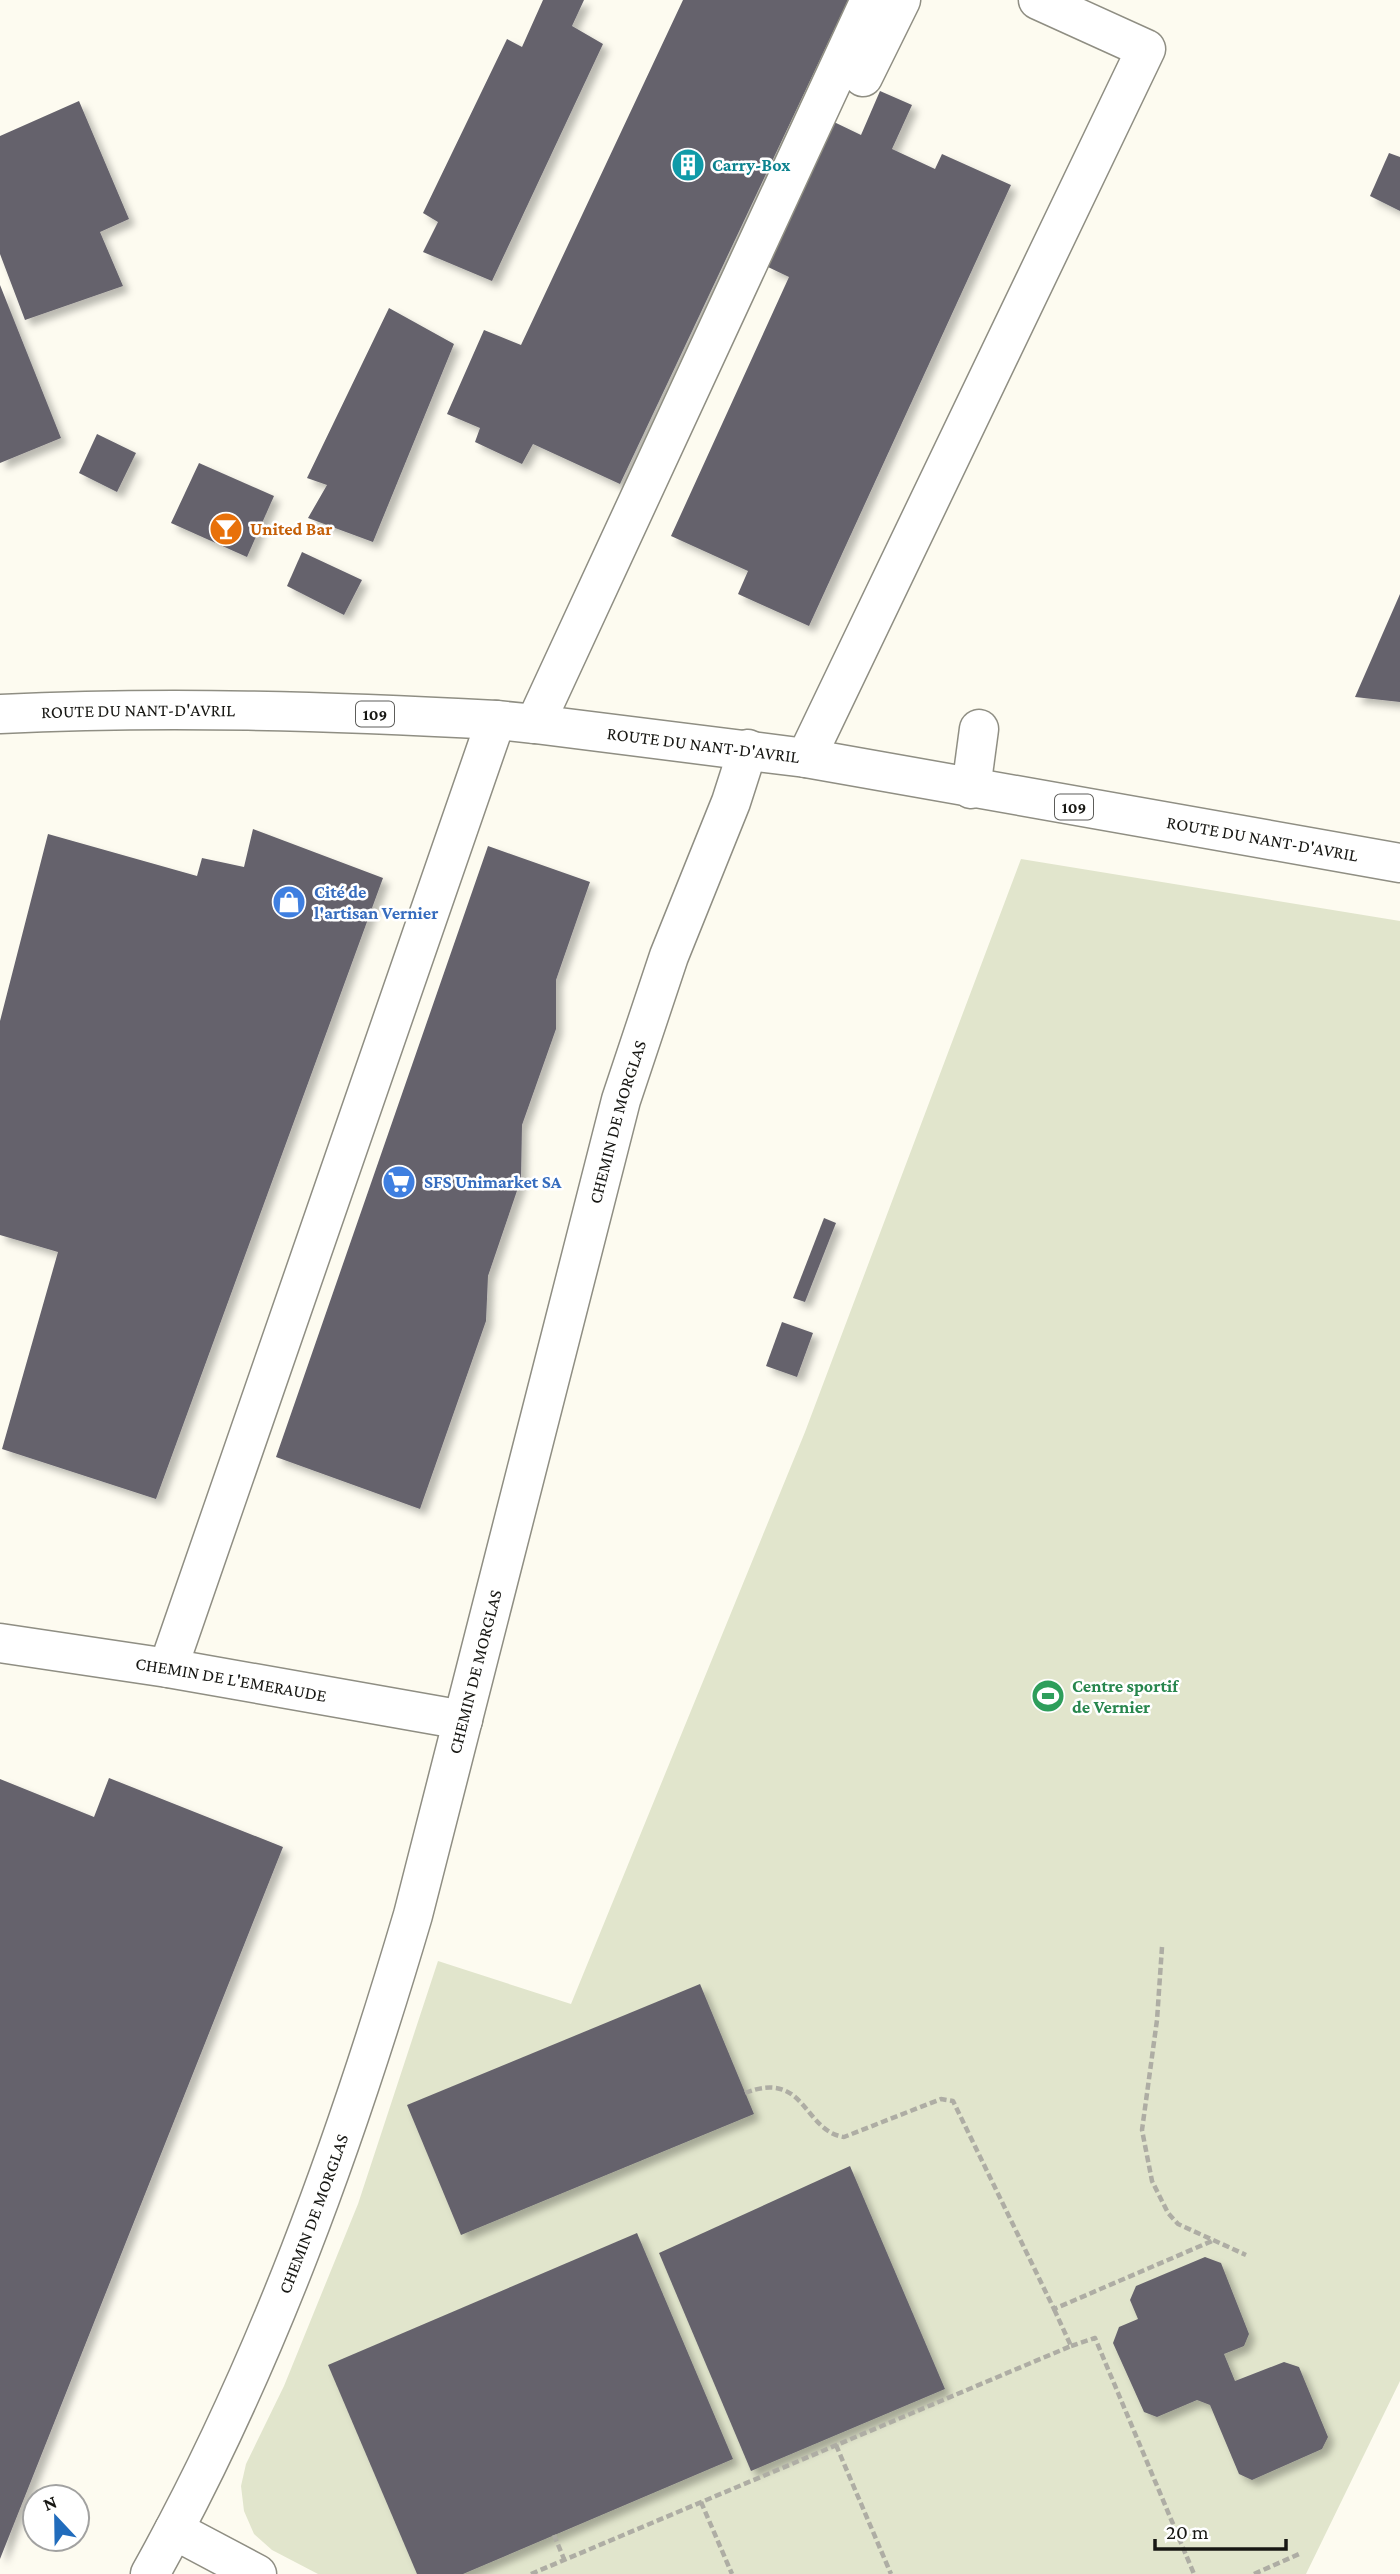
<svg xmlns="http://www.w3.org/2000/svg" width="1400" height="2574" font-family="'Crimson Pro',serif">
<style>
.green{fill:#e1e5cc}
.building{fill:#65626c;filter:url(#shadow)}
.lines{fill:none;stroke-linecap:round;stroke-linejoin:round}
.minor-casing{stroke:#8f8e83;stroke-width:41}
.major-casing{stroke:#8f8e83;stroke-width:41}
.path{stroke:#aeada4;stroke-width:4.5;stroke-dasharray:7 3.5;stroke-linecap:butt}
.minor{stroke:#fff;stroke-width:38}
.major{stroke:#fff;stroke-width:38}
.labels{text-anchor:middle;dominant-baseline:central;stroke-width:5;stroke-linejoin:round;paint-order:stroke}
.shield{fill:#fff;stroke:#5d5d5a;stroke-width:2}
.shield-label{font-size:16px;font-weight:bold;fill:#171713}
.culture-label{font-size:18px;font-weight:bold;fill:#0d838f;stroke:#fff;text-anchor:start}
.food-label{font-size:18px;font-weight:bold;fill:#c56008;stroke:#fff;text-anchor:start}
.street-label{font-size:18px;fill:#171713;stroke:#fff}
.shop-label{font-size:18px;font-weight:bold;fill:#366cbe;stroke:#fff;text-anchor:start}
.leisure-label{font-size:18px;font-weight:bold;fill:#27864d;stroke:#fff;text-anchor:start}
</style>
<defs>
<filter id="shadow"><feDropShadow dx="6" dy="6" stdDeviation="3.5" flood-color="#0004"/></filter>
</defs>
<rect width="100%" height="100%" fill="#fdfbf0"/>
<polygon class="green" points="1021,859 1400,921 1400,2381 1306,2574 318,2574 272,2550 254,2534 244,2511 241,2486 246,2464 284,2386 358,2204 438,1961 571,2004 805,1432"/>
<g class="building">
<polygon points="543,0 584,0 572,26 603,44 492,281 423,252 438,222 423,213 507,39 522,47"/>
<polygon points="683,0 848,0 620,484 533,444 522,464 475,442 480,428 447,414 484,330 521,345"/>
<polygon points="880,91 912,105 892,149 935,169 942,154 1011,185 809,626 738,594 748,571 671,536 789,277 768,267 834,122 861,135"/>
<polygon points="79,101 129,219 100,232 123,286 25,320 0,254 0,136"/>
<polygon points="1389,153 1400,157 1400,211 1370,196"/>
<polygon points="0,285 61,438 0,463"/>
<polygon points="389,308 454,344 373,542 308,518 327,485 307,478"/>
<polygon points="97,434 136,453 117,492 79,473"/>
<polygon points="199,463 274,496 247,557 171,523"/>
<polygon points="302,552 362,580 344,615 287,586"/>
<polygon points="1400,594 1400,702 1355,697"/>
<polygon points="253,829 383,878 156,1499 2,1449 58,1252 0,1235 0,1021 48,834 197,876 202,858 244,867"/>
<polygon points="488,846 590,882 556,980 556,1029 522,1125 521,1179 488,1276 486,1321 420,1509 276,1457"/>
<polygon points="824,1218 836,1223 805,1302 793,1298"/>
<polygon points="782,1322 813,1333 797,1377 766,1366"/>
<polygon points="109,1778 283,1847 0,2559 0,1779 94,1817"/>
<polygon points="700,1984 754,2114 461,2235 407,2105"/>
<polygon points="850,2166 945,2389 751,2471 659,2253"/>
<polygon points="637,2233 733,2459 463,2574 417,2574 328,2365"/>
<polygon points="1205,2257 1221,2263 1249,2334 1244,2346 1224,2354 1235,2381 1284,2362 1299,2367 1328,2437 1322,2449 1252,2480 1239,2474 1210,2405 1197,2400 1157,2417 1144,2412 1113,2343 1119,2327 1138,2319 1130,2300 1136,2286"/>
</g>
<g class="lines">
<defs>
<g id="minor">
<polyline points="863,77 901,0"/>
<polyline points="535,724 870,0"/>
<polyline points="806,758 1146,49 1038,0"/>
<polyline points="971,789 979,729"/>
<path id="s1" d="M0 1643 168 1668 463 1720"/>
<polyline points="168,1668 496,720"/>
<polyline points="174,2530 257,2574"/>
<path id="s2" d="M150 2574C266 2366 346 2142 413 1915L621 1100 669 956 731 802 748 749"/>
</g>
<g id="major">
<path id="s3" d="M0 714C166 706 330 711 496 720L535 724 806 758 1400 863"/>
</g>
</defs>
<use href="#minor" class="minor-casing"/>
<use href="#major" class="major-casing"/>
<g class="path">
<polyline points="1162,1947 1157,2020 1142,2130 1152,2181 1168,2213 1178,2224 1246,2255"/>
<path d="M745 2093C806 2069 803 2131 844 2137L941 2099 953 2101 1054 2309 1212 2241"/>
<polyline points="1071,2346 1095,2338 1194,2574"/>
<polyline points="836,2445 891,2574"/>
<polyline points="701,2502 732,2574"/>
<polyline points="554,2535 564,2559"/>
<polyline points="531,2574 1071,2346 1054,2309"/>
<polyline points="1254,2574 1299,2554"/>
</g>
<use href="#minor" class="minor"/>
<use href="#major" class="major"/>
</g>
<defs>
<symbol id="building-disc" viewBox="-11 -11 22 22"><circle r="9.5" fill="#0f9aa8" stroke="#fff"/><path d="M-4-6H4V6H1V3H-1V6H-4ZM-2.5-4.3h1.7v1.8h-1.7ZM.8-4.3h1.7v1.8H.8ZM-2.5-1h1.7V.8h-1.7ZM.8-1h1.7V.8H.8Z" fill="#fff"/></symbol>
<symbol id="bar-disc" viewBox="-11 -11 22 22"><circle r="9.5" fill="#e8710a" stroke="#fff"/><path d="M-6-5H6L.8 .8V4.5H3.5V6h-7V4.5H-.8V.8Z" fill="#fff"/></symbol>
<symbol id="shop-disc" viewBox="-11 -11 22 22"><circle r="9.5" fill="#3f7fe0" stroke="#fff"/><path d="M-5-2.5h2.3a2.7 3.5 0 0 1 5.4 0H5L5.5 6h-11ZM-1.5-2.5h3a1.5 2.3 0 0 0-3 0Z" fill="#fff"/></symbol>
<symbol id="supermarket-disc" viewBox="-11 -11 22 22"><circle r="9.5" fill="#3f7fe0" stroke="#fff"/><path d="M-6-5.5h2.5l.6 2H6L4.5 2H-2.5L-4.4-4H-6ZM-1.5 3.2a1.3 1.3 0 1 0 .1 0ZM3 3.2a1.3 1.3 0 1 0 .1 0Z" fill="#fff"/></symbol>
<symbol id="stadium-disc" viewBox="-11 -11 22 22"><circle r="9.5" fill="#2e9e5b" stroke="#fff"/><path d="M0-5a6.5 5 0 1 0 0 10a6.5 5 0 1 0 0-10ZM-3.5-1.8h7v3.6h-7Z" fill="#fff"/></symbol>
</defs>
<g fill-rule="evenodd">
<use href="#building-disc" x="669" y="146" width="38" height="38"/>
<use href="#bar-disc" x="207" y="510" width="38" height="38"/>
<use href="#shop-disc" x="270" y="883" width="38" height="38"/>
<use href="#supermarket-disc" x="380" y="1163" width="38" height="38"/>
<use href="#stadium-disc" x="1029" y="1677" width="38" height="38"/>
</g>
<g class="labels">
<g class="shield">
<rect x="356" y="701.5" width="38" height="25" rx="5"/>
<rect x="1055" y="794.5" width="38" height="25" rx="5"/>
</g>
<g class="shield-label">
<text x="375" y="714">109</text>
<text x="1074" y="807">109</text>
</g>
<g class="culture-label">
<text x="712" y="165">Carry-Box</text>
</g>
<g class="food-label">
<text x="250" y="529">United Bar</text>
</g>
<g class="street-label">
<text stroke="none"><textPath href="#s3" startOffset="138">ROUTE DU NANT-D'AVRIL</textPath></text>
<text stroke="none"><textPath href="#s3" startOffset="705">ROUTE DU NANT-D'AVRIL</textPath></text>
<text stroke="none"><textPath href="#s3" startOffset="1272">ROUTE DU NANT-D'AVRIL</textPath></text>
<text stroke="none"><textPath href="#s2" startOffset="1530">CHEMIN DE MORGLAS</textPath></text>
<text stroke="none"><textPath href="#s2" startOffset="962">CHEMIN DE MORGLAS</textPath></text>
<text stroke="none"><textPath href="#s1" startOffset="234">CHEMIN DE L'EMERAUDE</textPath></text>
<text stroke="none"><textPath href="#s2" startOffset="396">CHEMIN DE MORGLAS</textPath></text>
</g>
<g class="shop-label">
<text x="314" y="892">Cité de<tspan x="314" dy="21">l'artisan Vernier</tspan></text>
<text x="424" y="1182">SFS Unimarket SA</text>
</g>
<g class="leisure-label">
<text x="1072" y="1686">Centre sportif<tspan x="1072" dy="21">de Vernier</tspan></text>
</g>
</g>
<g transform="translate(56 2518) rotate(338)"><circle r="33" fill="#ffffff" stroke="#a2a2a1" stroke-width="2"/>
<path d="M0-5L12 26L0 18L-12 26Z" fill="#216cbc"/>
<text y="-10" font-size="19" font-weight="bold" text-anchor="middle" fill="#171713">N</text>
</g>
<path d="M1155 2539v10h131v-10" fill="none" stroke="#171713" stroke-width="3.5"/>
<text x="1166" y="2539" font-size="21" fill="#171713" stroke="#ffffff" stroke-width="5" paint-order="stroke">20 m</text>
</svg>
